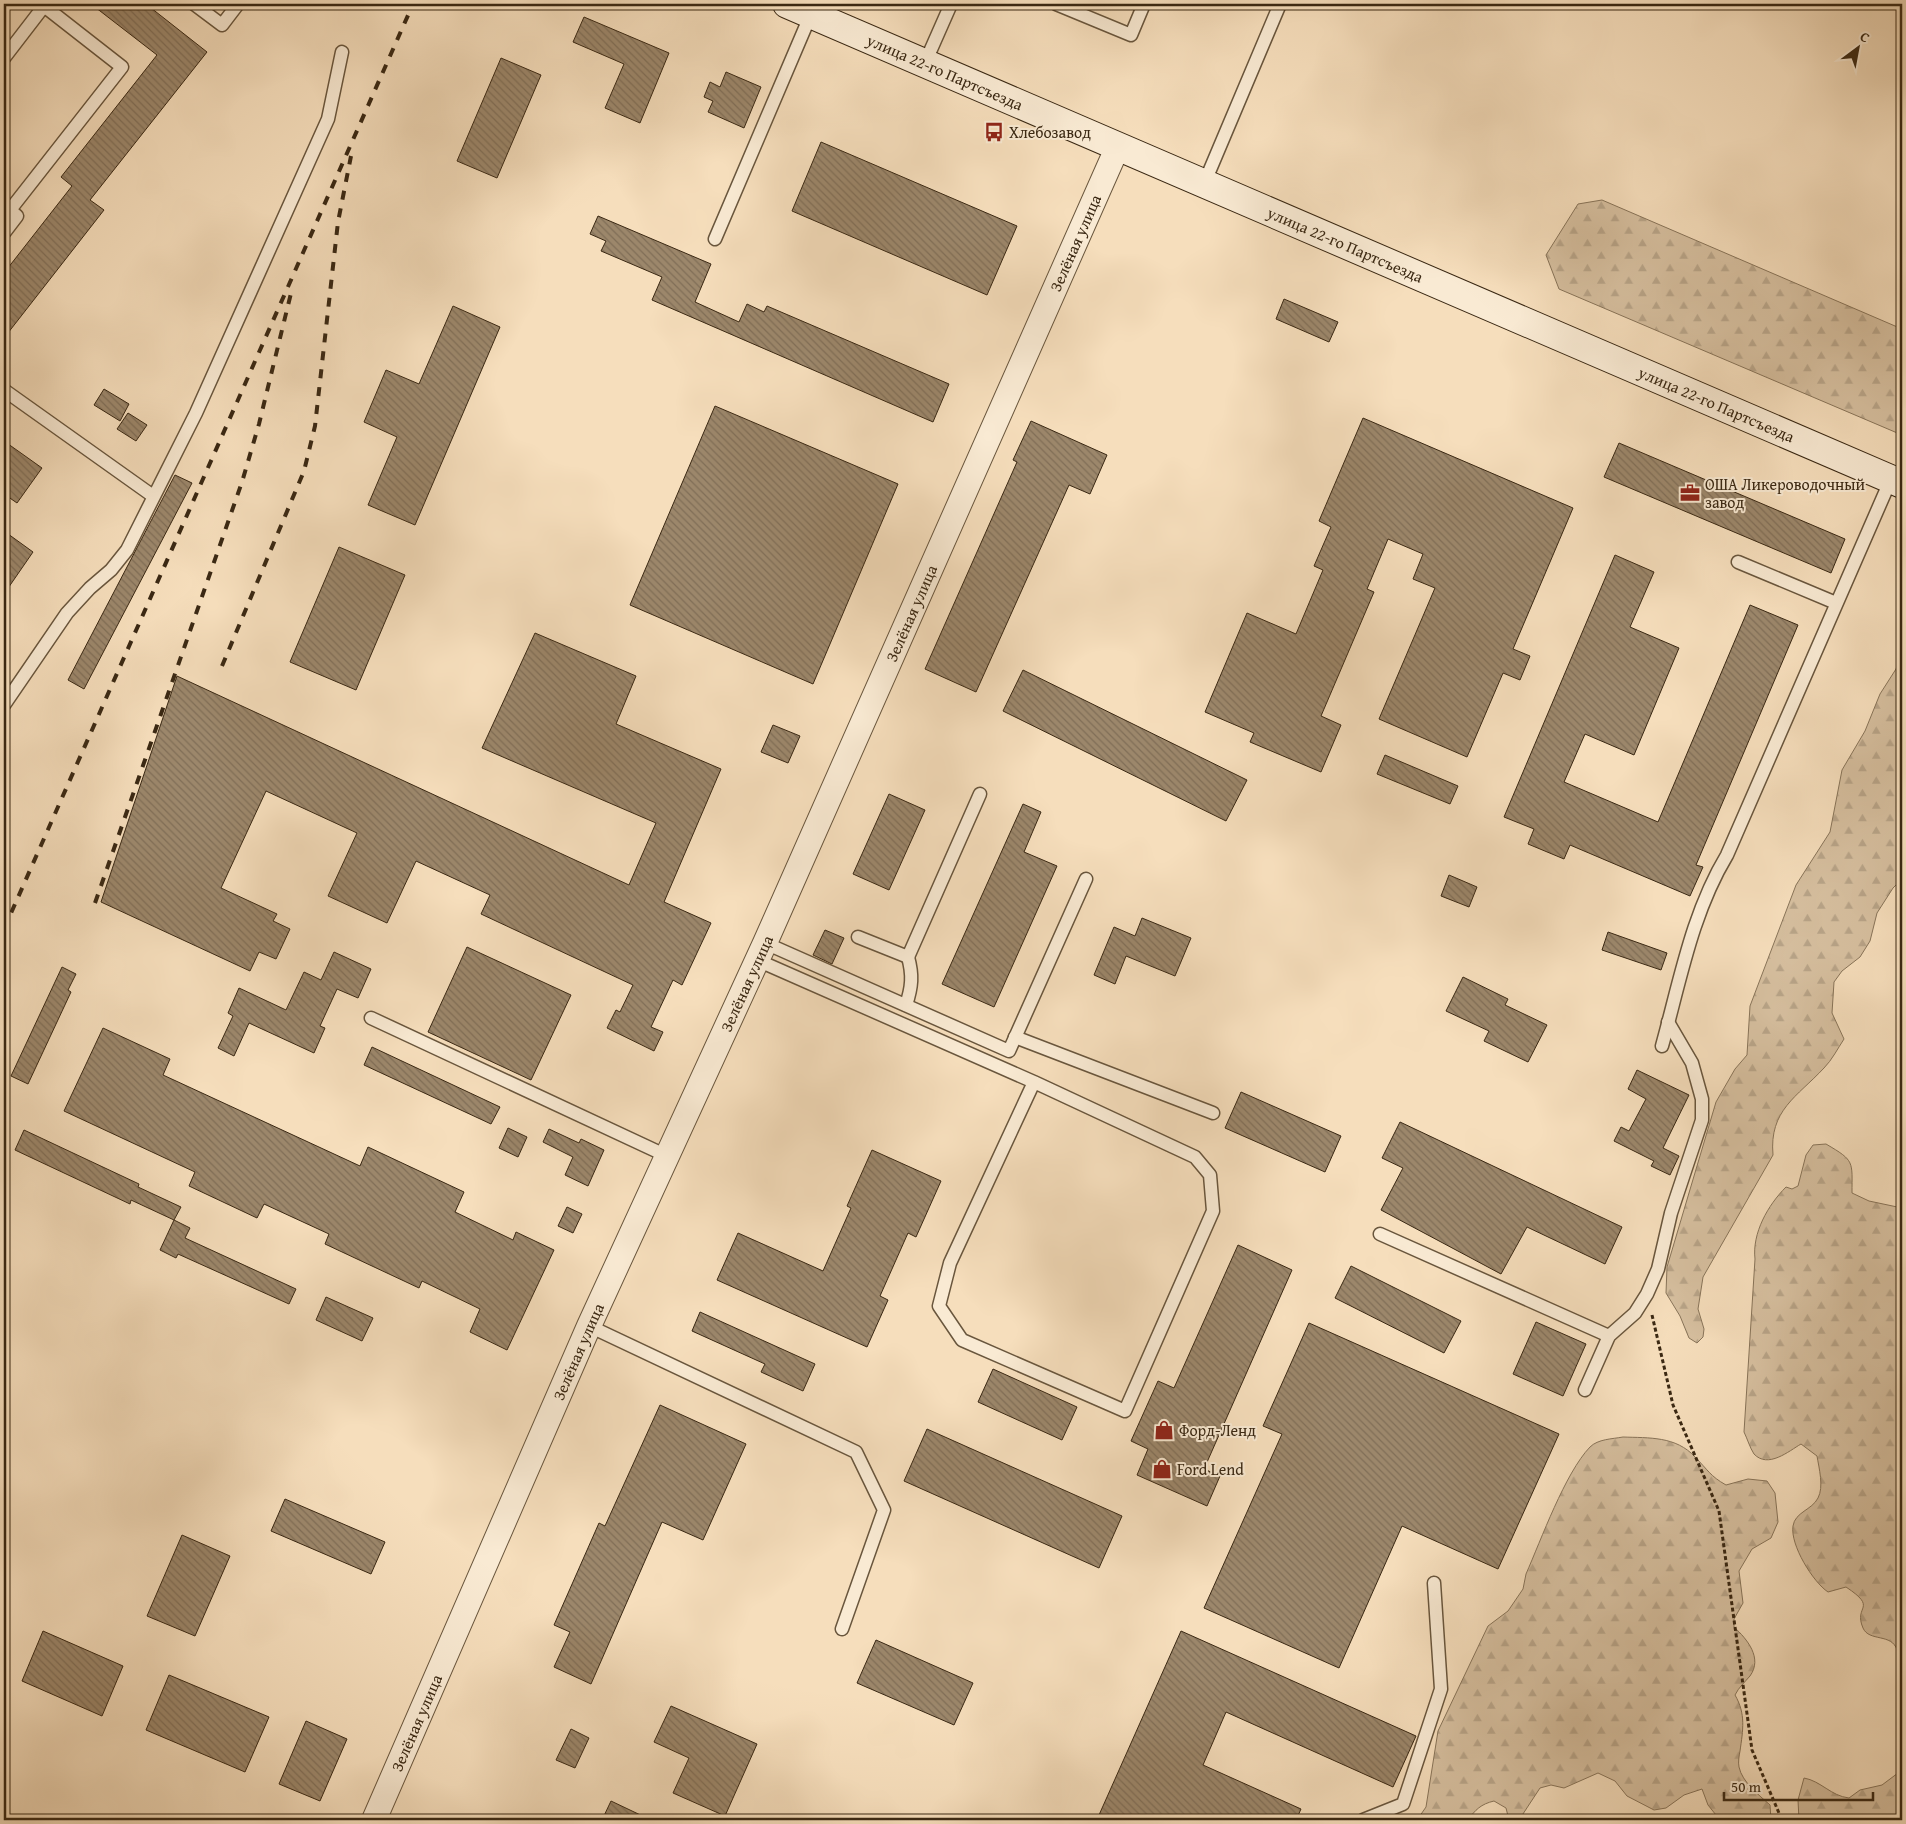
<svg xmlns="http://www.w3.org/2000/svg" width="1906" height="1824" font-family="'Gentium Book Plus',serif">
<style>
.forest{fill:url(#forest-firs);stroke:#887459}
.building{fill:url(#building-back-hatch);stroke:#3a2813}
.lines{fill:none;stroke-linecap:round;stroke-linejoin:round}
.lane-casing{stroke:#69563d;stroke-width:15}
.street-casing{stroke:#69563d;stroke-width:26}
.secondary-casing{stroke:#3a2813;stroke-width:30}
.path{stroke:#3a2813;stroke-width:3;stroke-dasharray:4 2.5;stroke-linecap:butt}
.lane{stroke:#f9ead3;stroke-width:12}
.street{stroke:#f9ead3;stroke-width:24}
.secondary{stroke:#f9ead3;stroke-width:28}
.rail{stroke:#3a2813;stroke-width:4;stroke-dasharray:9 9;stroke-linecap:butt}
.labels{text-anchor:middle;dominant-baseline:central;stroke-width:4;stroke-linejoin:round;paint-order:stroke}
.street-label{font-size:16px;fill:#3a2813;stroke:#f9ead3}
.poi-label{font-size:16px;fill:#3a2813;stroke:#f9ead3;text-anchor:start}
</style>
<defs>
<pattern id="forest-firs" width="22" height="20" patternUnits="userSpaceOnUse" patternTransform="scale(1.25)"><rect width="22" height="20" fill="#d6bf9f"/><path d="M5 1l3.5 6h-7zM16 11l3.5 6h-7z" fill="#b8a488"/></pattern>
<pattern id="building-back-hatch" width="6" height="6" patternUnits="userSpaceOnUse" patternTransform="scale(1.25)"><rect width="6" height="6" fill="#9c876b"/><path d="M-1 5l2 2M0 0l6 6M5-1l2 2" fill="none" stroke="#806e57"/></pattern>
</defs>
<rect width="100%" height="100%" fill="#f6debc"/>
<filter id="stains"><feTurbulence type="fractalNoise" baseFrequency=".004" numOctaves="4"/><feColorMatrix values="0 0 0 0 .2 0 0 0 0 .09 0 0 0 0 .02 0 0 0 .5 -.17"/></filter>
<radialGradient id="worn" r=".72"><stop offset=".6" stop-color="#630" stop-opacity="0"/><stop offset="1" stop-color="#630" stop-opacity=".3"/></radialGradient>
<g class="forest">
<polygon points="1602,200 1902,329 1902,435 1559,289 1546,255 1578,204"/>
<path d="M1902 649V879L1893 888 1877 913 1870 941 1860 957 1842 971 1834 982 1832 1013 1844 1039C1838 1048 1832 1060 1824 1068 1797 1097 1769 1110 1773 1155L1703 1277 1698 1309 1704 1329 1703 1337 1697 1343 1689 1338 1680 1316 1666 1293 1667 1267 1716 1102 1735 1069 1747 1055 1750 1006 1796 885 1830 832 1842 770 1865 731 1880 694 1896 669Z"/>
<path d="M1826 1144C1855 1161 1852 1161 1852 1193L1869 1201 1902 1208V1293L1898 1309 1899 1323 1902 1325V1684L1900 1681C1899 1671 1899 1660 1897 1650 1892 1633 1869 1642 1863 1628 1853 1605 1879 1609 1846 1587L1828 1592C1813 1582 1790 1545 1793 1526 1795 1512 1812 1510 1818 1498 1824 1487 1819 1468 1817 1456L1801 1444C1789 1451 1768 1469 1754 1454 1750 1448 1747 1438 1744 1432L1755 1259C1752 1233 1768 1205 1786 1187L1792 1189 1798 1186 1806 1155 1813 1145Z"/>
<path d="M1623 1437C1649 1438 1676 1436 1695 1457 1708 1470 1710 1476 1726 1485L1748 1479 1767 1481 1775 1493 1778 1522 1771 1538 1752 1549 1739 1571 1743 1603 1734 1619V1627C1747 1639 1763 1658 1750 1676 1744 1683 1739 1687 1735 1695 1746 1714 1743 1730 1740 1751 1739 1756 1738 1762 1739 1767 1742 1782 1759 1795 1770 1805L1771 1820H1720L1708 1805 1702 1789 1684 1795 1666 1808 1654 1810 1627 1796 1615 1781 1598 1773 1564 1788 1551 1785 1540 1788 1519 1820H1509L1506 1808 1494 1801C1481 1804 1475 1810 1468 1820H1417L1426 1807 1438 1731 1488 1626 1508 1611 1523 1589 1526 1574C1541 1540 1565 1473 1590 1447 1598 1439 1612 1439 1623 1437Z"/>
<path d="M1902 1770V1820H1799L1798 1800 1804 1778C1821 1781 1831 1796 1849 1798L1860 1790 1882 1785Z"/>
</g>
<g class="building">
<polygon points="91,4 146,4 207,52 90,200 104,210 4,338 4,273 72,186 61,177 157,55"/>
<polygon points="584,17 669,53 640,123 605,108 624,64 573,42"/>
<polygon points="501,58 541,75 497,178 457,161"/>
<polygon points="726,72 761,87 744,128 708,112 713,101 704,97 710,82 720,87"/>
<polygon points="821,142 1017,226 987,295 792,211"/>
<polygon points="598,216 711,264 695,302 739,322 747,304 764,312 767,306 949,384 933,422 652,300 662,277 601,251 606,241 590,234"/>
<polygon points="1284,299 1338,322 1329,342 1276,319"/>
<polygon points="453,306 500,327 415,525 368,505 397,437 364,422 386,370 419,384"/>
<polygon points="104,389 129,404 120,421 94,405"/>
<polygon points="715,406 898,484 813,684 630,605"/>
<polygon points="128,413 147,425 136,441 117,429"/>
<polygon points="1363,418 1573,508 1513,649 1530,656 1520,680 1503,673 1467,757 1379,719 1435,588 1413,579 1423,554 1388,539 1367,589 1374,592 1321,716 1341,725 1321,772 1250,742 1254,733 1205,712 1247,613 1296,634 1323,570 1314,566 1331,527 1319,521"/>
<polygon points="1031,421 1107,455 1090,494 1069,485 976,692 925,669 1017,462 1013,460"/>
<polygon points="4,441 42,468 17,503 4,494"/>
<polygon points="1619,443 1845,539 1831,573 1604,477"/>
<polygon points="175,475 192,483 84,689 68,680"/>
<polygon points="4,531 33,552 4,594"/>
<polygon points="339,547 405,575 356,690 290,662"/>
<polygon points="1615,555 1654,572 1630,627 1679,648 1634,755 1585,734 1564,782 1658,822 1750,605 1798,625 1696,865 1703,867 1690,896 1570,845 1564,859 1528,844 1534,829 1504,817"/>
<polygon points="535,633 636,676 616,724 721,769 664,902 711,923 682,985 673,980 651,1027 663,1032 654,1051 607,1028 616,1010 620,1012 633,985 481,914 490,895 416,861 387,923 328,896 357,833 266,791 221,888 277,914 273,921 290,929 276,959 259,952 250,971 101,902 177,676 629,885 656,823 482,748"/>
<polygon points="1023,670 1247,780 1226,821 1003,711"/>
<polygon points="773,725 800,736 788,763 761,752"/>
<polygon points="1385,755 1458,786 1450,804 1377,774"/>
<polygon points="889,794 925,810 889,890 853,874"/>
<polygon points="1023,804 1041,812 1024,852 1057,866 994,1007 942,984"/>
<polygon points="1449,875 1477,887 1469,907 1441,896"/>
<polygon points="1142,918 1191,938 1175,976 1126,956 1115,984 1094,975 1114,927 1135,936"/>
<polygon points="825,930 844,938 832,964 813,955"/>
<polygon points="1608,932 1667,953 1661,970 1602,950"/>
<polygon points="467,947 571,995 531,1080 428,1032"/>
<polygon points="334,952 371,969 358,998 337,989 320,1026 325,1028 314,1053 249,1023 234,1056 218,1048 233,1016 228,1013 239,988 286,1010 304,972 321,980"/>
<polygon points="62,967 76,974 68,990 71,992 28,1084 11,1076"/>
<polygon points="1463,977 1508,999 1505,1005 1547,1025 1528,1062 1484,1041 1489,1031 1446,1011"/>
<polygon points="103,1028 170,1059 163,1075 360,1166 368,1147 464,1192 455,1212 513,1240 516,1232 554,1250 507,1350 470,1332 480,1309 422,1281 419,1288 325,1244 329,1234 264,1204 257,1218 189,1186 195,1172 64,1111"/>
<polygon points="372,1047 500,1107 491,1124 364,1065"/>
<polygon points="1637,1070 1689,1095 1663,1148 1679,1156 1670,1175 1651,1166 1654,1161 1614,1141 1621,1127 1629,1131 1646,1099 1628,1089"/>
<polygon points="1241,1092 1341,1136 1325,1172 1225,1128"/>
<polygon points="1400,1122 1622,1227 1605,1264 1527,1227 1501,1274 1381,1210 1403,1168 1382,1158"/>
<polygon points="508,1128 527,1137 518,1157 499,1148"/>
<polygon points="549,1129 579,1143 581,1139 604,1150 588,1186 565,1175 573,1157 543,1142"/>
<polygon points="24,1130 139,1184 138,1187 181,1207 174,1220 131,1200 130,1204 15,1150"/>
<polygon points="872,1150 941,1181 916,1237 908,1233 880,1296 888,1300 867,1347 717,1280 738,1233 823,1271 851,1208 847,1206"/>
<polygon points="567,1207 582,1214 573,1233 558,1226"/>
<polygon points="174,1220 190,1228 185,1238 296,1289 289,1304 178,1254 176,1258 160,1250"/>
<polygon points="1238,1245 1292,1270 1204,1469 1220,1476 1207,1506 1137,1475 1148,1449 1131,1441 1158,1381 1174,1388"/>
<polygon points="1351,1266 1461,1321 1444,1353 1335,1298"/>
<polygon points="326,1297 373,1318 362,1341 316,1320"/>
<polygon points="700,1312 815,1364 803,1391 761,1372 765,1364 692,1331"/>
<polygon points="1536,1322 1586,1344 1563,1396 1513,1374"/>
<polygon points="1309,1323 1559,1434 1498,1569 1402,1526 1339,1668 1204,1608 1282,1434 1263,1426"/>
<polygon points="993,1369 1077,1407 1062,1440 978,1402"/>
<polygon points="660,1405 746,1444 703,1540 662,1522 591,1684 554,1667 570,1632 554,1625 599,1523 605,1526"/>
<polygon points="927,1429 1122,1516 1099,1568 904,1481"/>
<polygon points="285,1499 385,1542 371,1574 271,1531"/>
<polygon points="182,1535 230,1556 195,1636 147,1616"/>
<polygon points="43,1631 123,1666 102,1716 22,1681"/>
<polygon points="1181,1631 1416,1736 1393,1787 1226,1712 1203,1765 1301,1809 1296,1820 1110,1820 1099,1815"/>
<polygon points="876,1640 973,1683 954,1725 857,1683"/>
<polygon points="169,1675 269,1717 245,1772 146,1730"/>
<polygon points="671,1706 757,1744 725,1816 673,1793 689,1758 654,1742"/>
<polygon points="306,1721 347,1739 320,1801 279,1784"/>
<polygon points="571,1729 589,1738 575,1768 556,1760"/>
<polygon points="611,1801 651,1820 602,1820"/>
</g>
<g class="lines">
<defs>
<g id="lane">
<polyline points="194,4 222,25 238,4"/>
<polyline points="1056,4 1131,35 1144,4"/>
<polyline points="4,58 44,6 122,67 10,210 17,216 4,233"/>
<polyline points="925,63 951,4"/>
<polyline points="1204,184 1280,4"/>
<polyline points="715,239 811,14"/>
<polyline points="4,390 153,496"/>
<polyline points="1738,562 1836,603"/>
<polyline points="4,705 67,613 90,588 111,570 127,550 196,413 328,119 342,52"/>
<polyline points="858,937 908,957 980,794"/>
<polyline points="765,943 1009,1051 1086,879"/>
<polyline points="757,960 1034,1082 950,1263 939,1306 962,1340 1125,1411 1213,1211 1210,1175 1195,1157 1034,1082"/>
<path d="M906 1005C912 987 913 975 908 957"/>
<polyline points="371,1018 667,1156"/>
<polyline points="1015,1037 1213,1113"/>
<path d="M1662 1046C1680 981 1692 913 1727 855L1891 479"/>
<polyline points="1380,1234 1609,1336"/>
<polyline points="589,1326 856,1452 884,1510 842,1629"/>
<polyline points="1585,1390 1609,1336 1635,1313 1647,1294 1658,1269 1671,1213 1702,1120 1702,1099 1692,1063 1668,1022"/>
<polyline points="1363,1820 1403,1804 1441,1689 1434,1583"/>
</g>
<g id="street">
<path id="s1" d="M374 1820 589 1326 765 943 1118 146"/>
</g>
<g id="secondary">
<path id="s2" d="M787 4 1902 484"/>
</g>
</defs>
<use href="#lane" class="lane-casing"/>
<use href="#street" class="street-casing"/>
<use href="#secondary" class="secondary-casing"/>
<polyline class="path" points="1652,1315 1673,1405 1719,1511 1752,1750 1782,1820"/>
<use href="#lane" class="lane"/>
<use href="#street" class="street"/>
<use href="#secondary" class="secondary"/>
<g class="rail">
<polyline points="222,666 304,471 315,426 338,222 351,156"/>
<polyline points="95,903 242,482 259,424 292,289"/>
<polyline points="4,929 413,4"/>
</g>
</g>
<defs>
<symbol id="bus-bare" viewBox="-9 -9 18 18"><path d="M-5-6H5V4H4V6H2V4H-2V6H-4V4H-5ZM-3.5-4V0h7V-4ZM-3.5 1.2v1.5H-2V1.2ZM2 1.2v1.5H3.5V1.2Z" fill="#8f2418" stroke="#f9ead3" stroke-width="2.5" paint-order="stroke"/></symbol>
<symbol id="office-bare" viewBox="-9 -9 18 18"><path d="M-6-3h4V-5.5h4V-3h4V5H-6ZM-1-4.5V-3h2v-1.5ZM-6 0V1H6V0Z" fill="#8f2418" stroke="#f9ead3" stroke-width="2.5" paint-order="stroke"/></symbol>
<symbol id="shop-bare" viewBox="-9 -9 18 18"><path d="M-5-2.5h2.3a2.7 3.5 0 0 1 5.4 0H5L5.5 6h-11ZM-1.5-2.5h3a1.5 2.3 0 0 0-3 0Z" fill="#8f2418" stroke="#f9ead3" stroke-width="2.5" paint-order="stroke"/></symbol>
</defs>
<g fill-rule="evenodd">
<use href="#bus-bare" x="980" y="118" width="28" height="28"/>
<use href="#office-bare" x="1676" y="479" width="28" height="28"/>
<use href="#shop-bare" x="1150" y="1416" width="28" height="28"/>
<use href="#shop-bare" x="1148" y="1455" width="28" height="28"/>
</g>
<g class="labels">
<g class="street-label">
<text stroke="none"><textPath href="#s2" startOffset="172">улица 22-го Партсъезда</textPath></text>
<text stroke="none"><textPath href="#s1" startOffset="1726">Зелёная улица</textPath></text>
<text stroke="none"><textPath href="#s2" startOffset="608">улица 22-го Партсъезда</textPath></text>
<text stroke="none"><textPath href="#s2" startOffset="1012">улица 22-го Партсъезда</textPath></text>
<text stroke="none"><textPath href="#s1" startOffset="1321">Зелёная улица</textPath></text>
<text stroke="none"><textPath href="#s1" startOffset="916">Зелёная улица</textPath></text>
<text stroke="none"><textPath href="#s1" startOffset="511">Зелёная улица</textPath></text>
<text stroke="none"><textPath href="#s1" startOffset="106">Зелёная улица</textPath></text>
</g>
<g class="poi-label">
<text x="1009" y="132">Хлебозавод</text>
<text x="1705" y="484">ОША Ликероводочный<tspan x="1705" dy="18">завод</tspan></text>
<text x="1179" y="1430">Форд-Ленд</text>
<text x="1177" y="1469">Ford Lend</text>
</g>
</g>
<rect width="1906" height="1824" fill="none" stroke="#f6debc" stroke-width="20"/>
<rect x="5" y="5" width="1896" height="1814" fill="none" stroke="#3a2813" stroke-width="2.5"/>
<rect x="10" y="10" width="1886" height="1804" fill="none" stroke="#3a2813"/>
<g transform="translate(1858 48) rotate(32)" stroke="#f9ead3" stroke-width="4" paint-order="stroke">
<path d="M0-4L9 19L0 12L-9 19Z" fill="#3a2813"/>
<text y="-8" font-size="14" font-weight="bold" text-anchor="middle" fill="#3a2813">С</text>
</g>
<path d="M1724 1792v8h149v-8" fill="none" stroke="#3a2813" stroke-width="2.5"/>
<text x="1731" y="1792" font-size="15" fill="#3a2813" stroke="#f9ead3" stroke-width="4" paint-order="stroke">50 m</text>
<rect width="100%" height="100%" filter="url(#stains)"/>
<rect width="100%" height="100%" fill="url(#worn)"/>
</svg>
